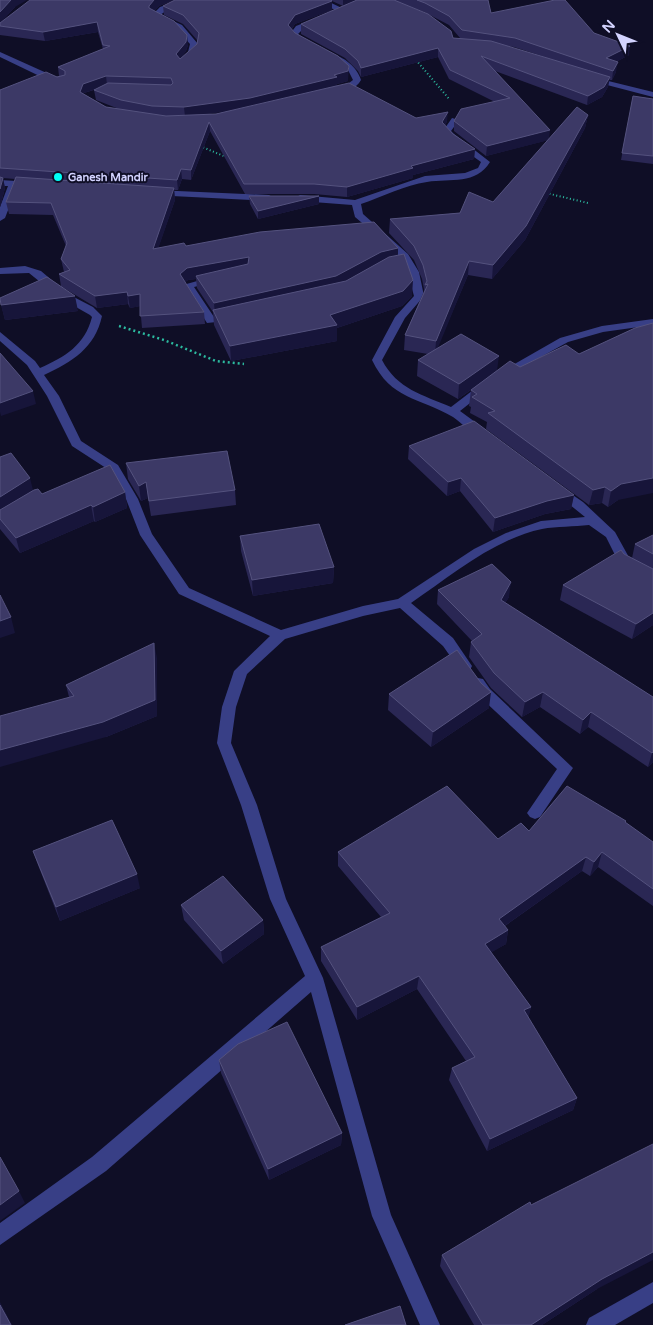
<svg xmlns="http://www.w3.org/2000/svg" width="653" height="1325" font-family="'Varela Round',sans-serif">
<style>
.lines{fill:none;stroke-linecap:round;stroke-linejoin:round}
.path-far1{stroke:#2cba9f;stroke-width:2;stroke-dasharray:1 2.5;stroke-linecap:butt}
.path{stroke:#2cba9f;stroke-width:2.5;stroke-dasharray:2 3;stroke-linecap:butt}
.minor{fill:#383f86;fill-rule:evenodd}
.wall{fill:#2a2754;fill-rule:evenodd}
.shaded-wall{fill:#17153a}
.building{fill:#3c3966;stroke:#54527e}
.poi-dot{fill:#00fef7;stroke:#0f0e26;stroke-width:2}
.labels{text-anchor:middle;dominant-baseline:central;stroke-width:4;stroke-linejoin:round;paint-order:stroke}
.far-poi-label{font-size:11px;font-weight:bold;fill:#d3d3ff;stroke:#0f0e26;text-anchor:start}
</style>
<rect width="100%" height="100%" fill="#0f0e26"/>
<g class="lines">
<g class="path-far1">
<polyline points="416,60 450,100"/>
<polyline points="200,146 226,157"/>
<polyline points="546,193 588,203"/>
</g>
<polyline class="path" points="119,326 164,340 216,361 244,364"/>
<g class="minor">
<polygon points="180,0 191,0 166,11 160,15 182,25 198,44 196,52 185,64 181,62 188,52 190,44 176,29 151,16 160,7"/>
<polygon points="315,0 325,0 346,10 339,12"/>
<polygon points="314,19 321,21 302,30 298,34 310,42 310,46 304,46 290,34 296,26"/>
<polygon points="0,52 60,79 61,81 54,83 0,57"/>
<path d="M330 55C342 54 358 68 361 80 356 89 344 94 334 93V89L345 86 353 80 349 72 330 59Z"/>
<polygon points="588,76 653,92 653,97 588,80"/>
<path d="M452 118 459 120 451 131 454 134 490 162C476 185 451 178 427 182 405 185 382 197 361 204L363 214 408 254 419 272 424 296 405 318 382 360C397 389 423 395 451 407L481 384H489V388L460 411 486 430 488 433 482 437C471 434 462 423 453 417 419 397 391 400 372 360L395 317 414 296 405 264 386 243 355 217 352 205 300 201 295 198 300 195 355 200 425 176 465 173 478 168 481 162 453 142 443 131Z"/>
<polygon points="0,180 32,182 37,185 32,188 17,187 5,218 0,221 0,207 8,186 0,186"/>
<polygon points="155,190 269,195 274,198 269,201 152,195 152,191"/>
<path d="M25 266 41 271 68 294 93 307 102 316C95 348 72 362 44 375L59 396 81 441 118 465 138 499 152 534 189 588 281 630 363 606 398 599 474 549 506 533 541 521 585 517 554 492 552 489 554 486 558 485 583 502 615 532 631 561 653 573V584L621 567 606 537 589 525C574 527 557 526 542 529 494 539 451 576 411 603L453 638 472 666 470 670H460L443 646 400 608 363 616 285 639 247 674 236 707 231 743 257 805 286 899 323 978 391 1215 440 1325H420L372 1216 311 992 106 1171 0 1245V1223L92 1157 305 976 270 899 241 805 217 743 222 707 234 671 270 636 179 594 140 535 126 499 109 470 72 446 47 396 27 365 0 341V332L35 361 40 368C65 357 85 345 92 317L90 315 60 298 29 273 0 274V268Z"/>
<polygon points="215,276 219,277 219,281 194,287 214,317 236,316 236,320 207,323 183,285"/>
<polygon points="653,319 653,325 603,332 568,342 506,376 502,377 497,374 560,338 602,326"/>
<polygon points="478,678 483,679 490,689 573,768 540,817 535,819 530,817 527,813 557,769 480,697 471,683 473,679"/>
<polygon points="653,1282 653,1303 615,1325 586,1325 589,1318"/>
</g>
</g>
<g class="wall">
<path d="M0 0 15 7 1 22 174 0 159 6 154 11 188 45 186 51 180 59 197 44V40L183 24 164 15 163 6 175 0H488L491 13 594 33 629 55 616 62V72L612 80H609L608 87 602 97 587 105 495 71 549 139 588 115 585 128 525 240 492 279 468 275 437 348 497 370 520 367 618 500 608 507 602 503 589 505 486 429 487 422 470 413 471 407 469 406 471 390 484 381 458 399 417 376 418 360 428 354 404 350 405 335 424 291V289L422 279 414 260 389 233 390 219 460 213 493 202 548 140 486 156 454 131V121L495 102 449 79 438 57 361 77 358 71 345 58 301 34V24L343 6 332 1V10L295 24 292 29 295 33 348 81 337 84V86L416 118 447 121 445 126 453 134 475 149 474 159 413 175V178L347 197 314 194H245L210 131 191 180 182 179 178 190H174L175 200 158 248 186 246 398 248V255L412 296 402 306 337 328V341L231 361 214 325 213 312 197 288 196 279 188 280 185 282 204 312 205 324 142 328 140 306 130 308 128 304 97 308 62 287 78 311 5 320 0 300 61 286 59 274 64 272 61 259 66 246 53 215 9 214 6 202 15 179 3 178 5 188 0 207V90L59 76 58 67 103 49 98 32 45 41 0 35ZM408 6 424 12 449 25 460 38H453ZM506 46 514 47 545 57ZM97 89 94 90 96 100 119 109 106 107 84 94V93ZM231 110 216 114 200 115Z"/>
<polygon points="633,96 653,99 653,164 621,160"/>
<polygon points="249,196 319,204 258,219 250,204"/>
<polygon points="409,446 574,495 571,509 545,514 493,532 460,491 447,496 408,459"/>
<polygon points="0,457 33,491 42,494 125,492 127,508 95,522 94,521 20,553 0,529"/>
<polygon points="126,463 235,490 236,505 151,516 148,498 141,501 128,479"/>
<polygon points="653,535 653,625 632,639 560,600 563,585 624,554 632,558 635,544"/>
<polygon points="240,536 334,567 333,583 253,596 241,551"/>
<polygon points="438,590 509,597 505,603 653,697 653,762 648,767 588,727 580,734 540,707 522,717 491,688 469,657 471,642 472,641 437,604"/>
<polygon points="157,658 157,716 106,737 69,697 66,685"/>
<polygon points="389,694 489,708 431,747 388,710"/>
<polygon points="625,823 653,842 653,906 598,867 590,876 582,871 505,926 508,930 506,944 491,952 531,1007 528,1017 577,1098 573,1110 487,1151 449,1080 452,1068 466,1061 417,989 357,1020 321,961 321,947 381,917 338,866 338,852 498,839 529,831"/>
<polygon points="33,851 140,888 60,921 38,865"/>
<polygon points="181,905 263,920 264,934 223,964 184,920"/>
<polygon points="219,1060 342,1133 341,1145 269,1180 221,1073"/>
<polygon points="442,1255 597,1289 542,1325 474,1325 440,1266"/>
</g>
<g class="shaded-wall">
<polygon points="11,0 27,0 15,7 0,23 0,12"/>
<polygon points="154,0 174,0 159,6 150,15 149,6"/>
<polygon points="343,0 357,0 343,6"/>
<polygon points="332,1 332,10 295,24 288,34 288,25 295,15"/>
<polygon points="97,22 98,32 45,41 43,32"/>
<polygon points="187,35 188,45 186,51 177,64 176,54"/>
<polygon points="630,46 629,55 605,68 606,58"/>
<polygon points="438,48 438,57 361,77 361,68"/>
<polygon points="618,62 616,72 612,80 613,71"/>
<polygon points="349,66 348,81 337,84 337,86 251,108 185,117 184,107 334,75"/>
<polygon points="106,76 107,85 84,93 81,102 80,92 83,84"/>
<polygon points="610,77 608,87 602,97 587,105 588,96"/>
<polygon points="448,112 447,121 442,132 442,122"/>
<polygon points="588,115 585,128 525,240 492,279 493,265"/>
<polygon points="209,122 210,131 191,180 191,170"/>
<polygon points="550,130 549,140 486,156 487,146"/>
<polygon points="475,149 474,159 413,175 413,178 347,197 347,187 411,166"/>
<polygon points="181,169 182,179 178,190 177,180"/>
<polygon points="3,178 5,188 0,207 0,189"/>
<polygon points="174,188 175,200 154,261 153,249"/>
<polygon points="319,196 319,204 258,219 258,211"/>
<polygon points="398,248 398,260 336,288 215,315 214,303 381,252"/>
<polygon points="249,257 249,269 196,276 196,279 188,280 181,286 180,274 187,268"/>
<polygon points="469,261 468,275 435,355 436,341"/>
<polygon points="413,280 412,296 402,306 337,328 337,341 231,361 230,346 330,315"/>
<polygon points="127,292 128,304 97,308 95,296"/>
<polygon points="140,294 141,306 130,308 128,296"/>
<polygon points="75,296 78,311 5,320 1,305"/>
<polygon points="499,356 497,371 458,399 459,384"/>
<polygon points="33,391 36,404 1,416 0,412 0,403"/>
<polygon points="30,478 34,494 0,515 0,497"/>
<polygon points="461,478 460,491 447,496 448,482"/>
<polygon points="653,478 653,493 618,500 608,507 611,491 621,484"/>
<polygon points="146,482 148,498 141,501 139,486"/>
<polygon points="605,487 602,503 589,505 593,490"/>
<polygon points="125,492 127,508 95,522 93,507"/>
<polygon points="574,495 571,509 545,514 493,532 495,518 547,501"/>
<polygon points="91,505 94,521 20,553 16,538"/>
<polygon points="334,567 333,583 253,596 252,580"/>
<polygon points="511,582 509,597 498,615 501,600"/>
<polygon points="653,613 653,625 632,639 636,624"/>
<polygon points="11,617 15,633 0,638 0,621"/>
<polygon points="154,643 157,658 157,716 106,737 0,767 0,750"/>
<polygon points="491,692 489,708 431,747 433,732"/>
<polygon points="543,692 540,707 522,717 525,702"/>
<polygon points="591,712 588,727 580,734 583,720"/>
<polygon points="653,752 653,762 648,767 652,753"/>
<polygon points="602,852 598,867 590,876 594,862"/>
<polygon points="586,857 582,871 496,932 499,919"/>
<polygon points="137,874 140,888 60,921 56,907"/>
<polygon points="263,920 264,934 223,964 221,951"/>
<polygon points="508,930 506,944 482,958 485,944"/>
<polygon points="419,976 417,989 357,1020 357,1007"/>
<polygon points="531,1007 528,1020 524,1010"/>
<polygon points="577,1098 573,1110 487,1151 490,1139"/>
<polygon points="342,1133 341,1145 269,1180 268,1169"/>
<polygon points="19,1191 25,1203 0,1221 0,1205"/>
<polygon points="653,1252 653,1260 597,1289 542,1325 531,1325 602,1279"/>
<polygon points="0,1302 12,1325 11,1325 0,1305"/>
</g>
<g class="building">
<polygon points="0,0 11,0 0,12"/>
<polygon points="30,0 154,0 149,6 149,8 174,21 187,35 186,42 176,54 180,59 197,44 199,33 183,15 163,6 175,0 331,0 332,1 295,15 288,25 295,33 338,56 349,66 348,71 334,75 337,77 250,98 184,107 152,106 121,100 94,90 108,83 171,85 173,83 171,78 106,76 83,84 80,92 106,107 166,116 216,114 349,83 416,118 448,112 442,122 453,134 475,149 411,166 413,168 347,187 314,184 244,184 209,122 191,170 181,169 177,180 0,168 0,90 46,72 57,77 65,75 65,71 58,67 110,46 103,45 97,22 43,32 0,26 0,23"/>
<polygon points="357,0 394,0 428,14 451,31 453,38 491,41 610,77 604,87 588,96 481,56 550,130 487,146 454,121 461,109 510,98 450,70 438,48 361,68 358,61 345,49 301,24"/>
<polygon points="417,0 488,0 491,13 555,0 565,0 594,33 630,46 606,58 618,62 613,71 515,38 462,30 449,16 425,3"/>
<polygon points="633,96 653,99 653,156 622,153"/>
<polygon points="577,107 588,115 526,226 493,265 469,261 436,341 405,335 428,284 425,285 427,281 423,265 414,246 390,219 460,213 469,192 493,202"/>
<polygon points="0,177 3,178 0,189"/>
<polygon points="16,177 174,188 153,249 184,243 186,246 260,232 374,222 398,248 381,252 336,276 214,303 196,276 248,264 249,257 187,268 180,274 204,312 140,316 140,294 128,296 127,292 95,296 59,274 70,270 61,259 67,243 51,203 6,202"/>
<polygon points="249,196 319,196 258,211"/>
<polygon points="404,254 413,280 403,291 330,315 337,325 230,346 213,310 346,281 389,257"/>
<polygon points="47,277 75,296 1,305 0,298"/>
<polygon points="653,323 653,478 621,484 611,491 605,487 593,490 488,413 495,411 472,397 477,394 471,390 510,361 520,367 566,345 579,354 635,328"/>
<polygon points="461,334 499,356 459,384 418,360"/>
<polygon points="0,353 33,391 0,403"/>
<polygon points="474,421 574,495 547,501 495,518 461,478 448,482 409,446"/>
<polygon points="227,451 235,490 149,501 146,482 139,486 126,463"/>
<polygon points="11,453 30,478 0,497 0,457"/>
<polygon points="110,465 125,492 93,507 91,505 16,538 0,519 0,510 34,490 38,489 42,494"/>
<polygon points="319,524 334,567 252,580 240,536"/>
<polygon points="653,535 653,554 635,544"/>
<polygon points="621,550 624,554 653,569 653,613 636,624 563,585"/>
<polygon points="492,564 511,582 501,600 653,697 653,752 652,753 591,712 583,720 543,692 525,702 494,673 471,642 482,634 438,590"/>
<polygon points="0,595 11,617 0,621"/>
<polygon points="154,643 155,700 103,722 0,750 0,716 74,696 66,685"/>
<polygon points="457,650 481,683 491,692 433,732 389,694"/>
<polygon points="447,786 498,839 521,823 529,831 567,786 626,821 625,822 653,842 653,889 602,852 594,862 586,857 499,919 508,930 485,944 531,1007 524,1010 577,1098 490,1139 452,1068 475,1057 419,976 357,1007 321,947 390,913 338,852"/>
<polygon points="112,820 137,874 56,907 33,851"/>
<polygon points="223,876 263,920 221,951 181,905"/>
<polygon points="287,1022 342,1133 268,1169 219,1060 238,1044"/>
<polygon points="653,1144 653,1252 602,1279 531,1325 483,1325 442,1255 530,1202 531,1205"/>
<polygon points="0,1157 19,1191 0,1205"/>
<polygon points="0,1305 11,1325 0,1325"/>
<polygon points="400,1306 406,1325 345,1325"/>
</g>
<circle class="poi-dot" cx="58" cy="177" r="5"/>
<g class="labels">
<g class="far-poi-label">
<text x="68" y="177">Ganesh Mandir</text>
</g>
</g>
<g transform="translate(618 35) rotate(313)" stroke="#0f0e26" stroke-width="4" paint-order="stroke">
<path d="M0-4L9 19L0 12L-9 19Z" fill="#d3d3ff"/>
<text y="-8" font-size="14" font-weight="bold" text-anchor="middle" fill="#d3d3ff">N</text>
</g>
</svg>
